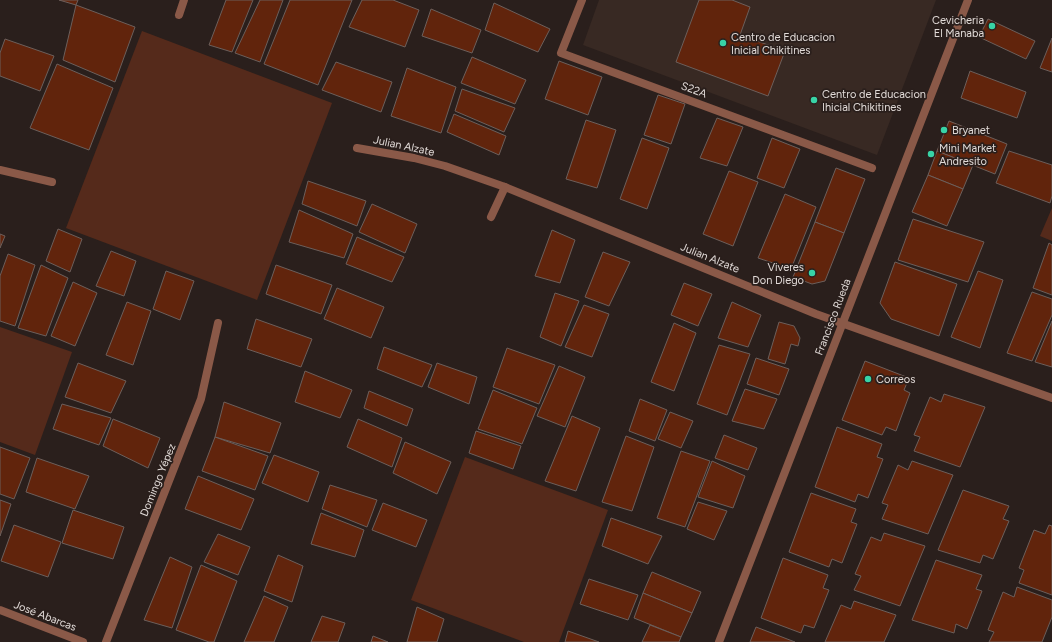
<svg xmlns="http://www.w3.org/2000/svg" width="1052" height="642" font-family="Figtree,sans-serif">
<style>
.built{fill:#382923}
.green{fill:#552a1b}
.building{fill:#61240c;stroke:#6c5f5b}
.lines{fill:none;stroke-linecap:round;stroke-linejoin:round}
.service{stroke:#8a5948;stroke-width:8}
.minor{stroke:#8a5948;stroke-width:8}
.poi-dot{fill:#38d4a6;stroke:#2a1f1c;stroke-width:1.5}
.labels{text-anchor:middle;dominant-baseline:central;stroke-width:3.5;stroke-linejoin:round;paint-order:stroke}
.poi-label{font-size:11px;fill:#e1dad7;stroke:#2a1f1c;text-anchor:start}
.street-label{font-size:11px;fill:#e1dad7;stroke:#2a1f1c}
</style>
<rect width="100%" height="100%" fill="#2a1f1c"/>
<polygon class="built" points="599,0 936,0 877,155 583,45"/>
<g class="green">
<polygon points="142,31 332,103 257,300 66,228"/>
<polygon points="1052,208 1052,241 1040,236"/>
<polygon points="0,327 72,352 35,455 0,442"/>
<polygon points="465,457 608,510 559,642 524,642 411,600"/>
</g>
<g class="building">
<polygon points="59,0 78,0 76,5"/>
<polygon points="226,0 253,0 232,52 209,45"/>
<polygon points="260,0 283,0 260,62 235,53"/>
<polygon points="290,0 352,0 318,85 264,64"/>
<polygon points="362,0 393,0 419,10 405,47 349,27"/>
<polygon points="699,0 732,0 750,7 740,35 785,51 768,96 676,62"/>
<polygon points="494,3 550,29 538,52 485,30"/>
<polygon points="76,5 135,27 115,82 63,60"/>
<polygon points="431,9 481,30 472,53 422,36"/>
<polygon points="988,19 1035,41 1026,59 979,37"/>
<polygon points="1052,38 1052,72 1040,68"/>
<polygon points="5,39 54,56 40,91 0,76 0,53"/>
<polygon points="472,57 526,80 515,104 461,83"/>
<polygon points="559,61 602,77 588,115 545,99"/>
<polygon points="336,62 392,82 381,112 322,90"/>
<polygon points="57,64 113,88 89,150 30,128"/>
<polygon points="407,68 456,87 441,133 391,116"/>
<polygon points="970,71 1026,92 1017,118 961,98"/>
<polygon points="462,89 515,108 504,132 455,111"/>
<polygon points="658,95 685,104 671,144 644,135"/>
<polygon points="454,114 506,136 499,155 447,132"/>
<polygon points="717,118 743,127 727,166 700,158"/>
<polygon points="586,120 616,130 597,188 566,179"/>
<polygon points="949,121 1007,144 995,174 937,151"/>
<polygon points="642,138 669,148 647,209 620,199"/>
<polygon points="772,138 800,149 784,188 757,178"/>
<polygon points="937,151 973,165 963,189 928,175"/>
<polygon points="1009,151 1052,165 1052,196 1050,203 996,183"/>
<polygon points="836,168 865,179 844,233 815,222"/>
<polygon points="729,171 758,182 733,246 703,234"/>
<polygon points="928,175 963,189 947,226 912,212"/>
<polygon points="308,181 366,201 357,226 302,204"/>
<polygon points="785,194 816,207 791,269 758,258"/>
<polygon points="372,204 417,224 405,253 359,232"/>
<polygon points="299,210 353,234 344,258 289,242"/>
<polygon points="913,219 984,242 968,282 898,260"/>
<polygon points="815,222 844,233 825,281 812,284 793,277"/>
<polygon points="58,229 82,239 70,272 46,261"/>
<polygon points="552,230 575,240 560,283 535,276"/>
<polygon points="0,234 5,236 0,248"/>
<polygon points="357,237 404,257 392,282 346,264"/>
<polygon points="1049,243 1052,245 1052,295 1033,288"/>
<polygon points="111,251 136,261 124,296 96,286"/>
<polygon points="603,252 630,262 609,306 585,297"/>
<polygon points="8,254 35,265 15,326 0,321 0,276"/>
<polygon points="895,262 957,284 939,336 891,319 880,303"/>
<polygon points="41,265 68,278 46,336 18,328"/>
<polygon points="276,265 332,285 321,314 266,294"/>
<polygon points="166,271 194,281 180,320 153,309"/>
<polygon points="978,271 1003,280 980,348 951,337"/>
<polygon points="73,282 97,293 75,346 51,336"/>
<polygon points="684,283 712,294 698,326 671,315"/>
<polygon points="337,288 384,307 371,338 324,319"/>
<polygon points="1032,292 1052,299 1052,315 1032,361 1007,353"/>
<polygon points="555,293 579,301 561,346 540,337"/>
<polygon points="127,302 151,311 133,365 106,355"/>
<polygon points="732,302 761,315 748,347 718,338"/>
<polygon points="584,305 609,314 592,357 565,347"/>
<polygon points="256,319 312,339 301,367 247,349"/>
<polygon points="1052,321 1052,367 1035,362"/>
<polygon points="779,322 794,326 800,338 798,346 791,344 785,364 768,359"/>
<polygon points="674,323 696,333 674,391 651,382"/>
<polygon points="719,345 750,354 727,415 697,404"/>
<polygon points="384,347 432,365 422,387 377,369"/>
<polygon points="507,348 555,365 539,404 493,387"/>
<polygon points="756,358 789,369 779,395 747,384"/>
<polygon points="865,361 909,378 904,390 910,393 896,431 886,427 882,435 842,420"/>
<polygon points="78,363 126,381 111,413 65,397"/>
<polygon points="437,363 477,377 469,404 428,387"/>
<polygon points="559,366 585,377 565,427 537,416"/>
<polygon points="305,371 352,390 340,418 295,402"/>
<polygon points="745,389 777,399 764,429 732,421"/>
<polygon points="493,390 537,408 522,444 478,429"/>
<polygon points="369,391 413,409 407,426 364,408"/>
<polygon points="944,394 985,407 960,467 914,451 920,437 914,435 930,397 941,402"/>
<polygon points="640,399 667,410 655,441 629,431"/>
<polygon points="224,402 281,423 270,453 215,437"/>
<polygon points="62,404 111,418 99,445 53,429"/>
<polygon points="670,412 693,421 681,448 658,439"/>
<polygon points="572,416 600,428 576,491 545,481"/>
<polygon points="113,419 160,438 148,468 103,446"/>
<polygon points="358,419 402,438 392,467 347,447"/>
<polygon points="837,427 882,444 877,457 883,459 868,498 858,494 855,502 815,487"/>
<polygon points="476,431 521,446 513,469 469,453"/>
<polygon points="724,435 757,448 748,470 715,458"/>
<polygon points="626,436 654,447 632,511 602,502"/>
<polygon points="215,437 268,456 255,490 202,471"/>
<polygon points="405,442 451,462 437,494 393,473"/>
<polygon points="0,447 30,458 14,499 0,494"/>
<polygon points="681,451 710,461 685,527 657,518"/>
<polygon points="274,455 319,472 308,502 262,483"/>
<polygon points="37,458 89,476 75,509 26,492"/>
<polygon points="712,461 745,476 733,508 698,497"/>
<polygon points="912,461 953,475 928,534 882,519 888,505 882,503 898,465 908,470"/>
<polygon points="198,476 254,499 241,530 185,509"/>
<polygon points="330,485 377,500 367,527 322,509"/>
<polygon points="963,490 1009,506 1003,519 1009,521 993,559 983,555 980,563 938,550"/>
<polygon points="811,493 856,509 851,522 857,524 842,563 832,559 829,567 789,552"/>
<polygon points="0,500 11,504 0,536"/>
<polygon points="698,502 727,511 714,540 687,529"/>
<polygon points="383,503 427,520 416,547 372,530"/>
<polygon points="73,510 124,527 113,559 62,543"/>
<polygon points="321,513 364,530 355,557 311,544"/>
<polygon points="611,518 662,536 648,564 602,546"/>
<polygon points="14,525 61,542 48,577 1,561"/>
<polygon points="1049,525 1052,526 1052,595 1019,583 1024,570 1019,568 1034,530 1045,534"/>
<polygon points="884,533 925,546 900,606 854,590 861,576 855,574 871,537 881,541"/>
<polygon points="218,534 250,547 238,575 204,562"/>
<polygon points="278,555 303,566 292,602 264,591"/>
<polygon points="170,557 192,567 172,628 144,620"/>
<polygon points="783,558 828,575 823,588 829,590 814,628 804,625 801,633 761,618"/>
<polygon points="936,560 982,575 976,589 982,591 967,629 956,624 954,633 912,620"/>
<polygon points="201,565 237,581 214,642 209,642 176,630"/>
<polygon points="652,572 701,592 692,613 643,593"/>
<polygon points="589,579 638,595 628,620 580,604"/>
<polygon points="1017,587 1052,600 1052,617 1042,642 989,642 994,632 988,630 1003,592 1014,597"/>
<polygon points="643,593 692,613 681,637 634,618"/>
<polygon points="264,596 288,607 274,642 244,642"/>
<polygon points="854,601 896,615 884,642 825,642 841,605 851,609"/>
<polygon points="417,607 444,619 437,642 407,642"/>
<polygon points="322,616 345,623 338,642 311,642"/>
<polygon points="650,625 681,637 679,642 642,642"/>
<polygon points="756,627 795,642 750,642"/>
<polygon points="568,631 599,642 565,642"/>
<polygon points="373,636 388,642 371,642"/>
</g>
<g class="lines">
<polyline class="service" points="491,217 505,187"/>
<g class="minor">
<polyline points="582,0 561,53 872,168"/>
<polyline points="179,15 184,0"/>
<polyline points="357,148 414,158 445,166 505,187 816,314 1052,398"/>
<polyline points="0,170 52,182"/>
<polyline points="0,610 83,642"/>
<polyline points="106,642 201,399 218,323"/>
<polyline points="719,642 968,0"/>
</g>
</g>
<g class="poi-dot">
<circle cx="992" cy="26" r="4"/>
<circle cx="723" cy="43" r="4"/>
<circle cx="814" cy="100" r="4"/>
<circle cx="944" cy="130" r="4"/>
<circle cx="931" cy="154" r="4"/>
<circle cx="812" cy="273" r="4"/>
<circle cx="868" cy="379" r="4"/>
</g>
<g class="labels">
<g class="poi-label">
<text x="984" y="20" text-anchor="end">Cevicheria<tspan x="984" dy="13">El Manaba</tspan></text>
<text x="731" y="37">Centro de Educacion<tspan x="731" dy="13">Inicial Chikitines</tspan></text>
<text x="822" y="94">Centro de Educacion<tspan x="822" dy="13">Ihicial Chikitines</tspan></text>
<text x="952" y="130">Bryanet</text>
<text x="939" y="148">Mini Market<tspan x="939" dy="13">Andresito</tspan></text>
<text x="804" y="267" text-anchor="end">Viveres<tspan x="804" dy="13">Don Diego</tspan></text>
<text x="876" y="379">Correos</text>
</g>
<g class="street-label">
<text transform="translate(694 90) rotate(20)">S22A</text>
<text transform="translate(404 146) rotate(12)">Julian Alzate</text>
<text transform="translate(710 258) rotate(22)">Julian Alzate</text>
<text transform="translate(833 317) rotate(-69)">Francisco Rueda</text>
<text transform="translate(158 480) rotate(-68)">Domingo Yépez</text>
<text transform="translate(45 616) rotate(21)">José Abarcas</text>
</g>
</g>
</svg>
